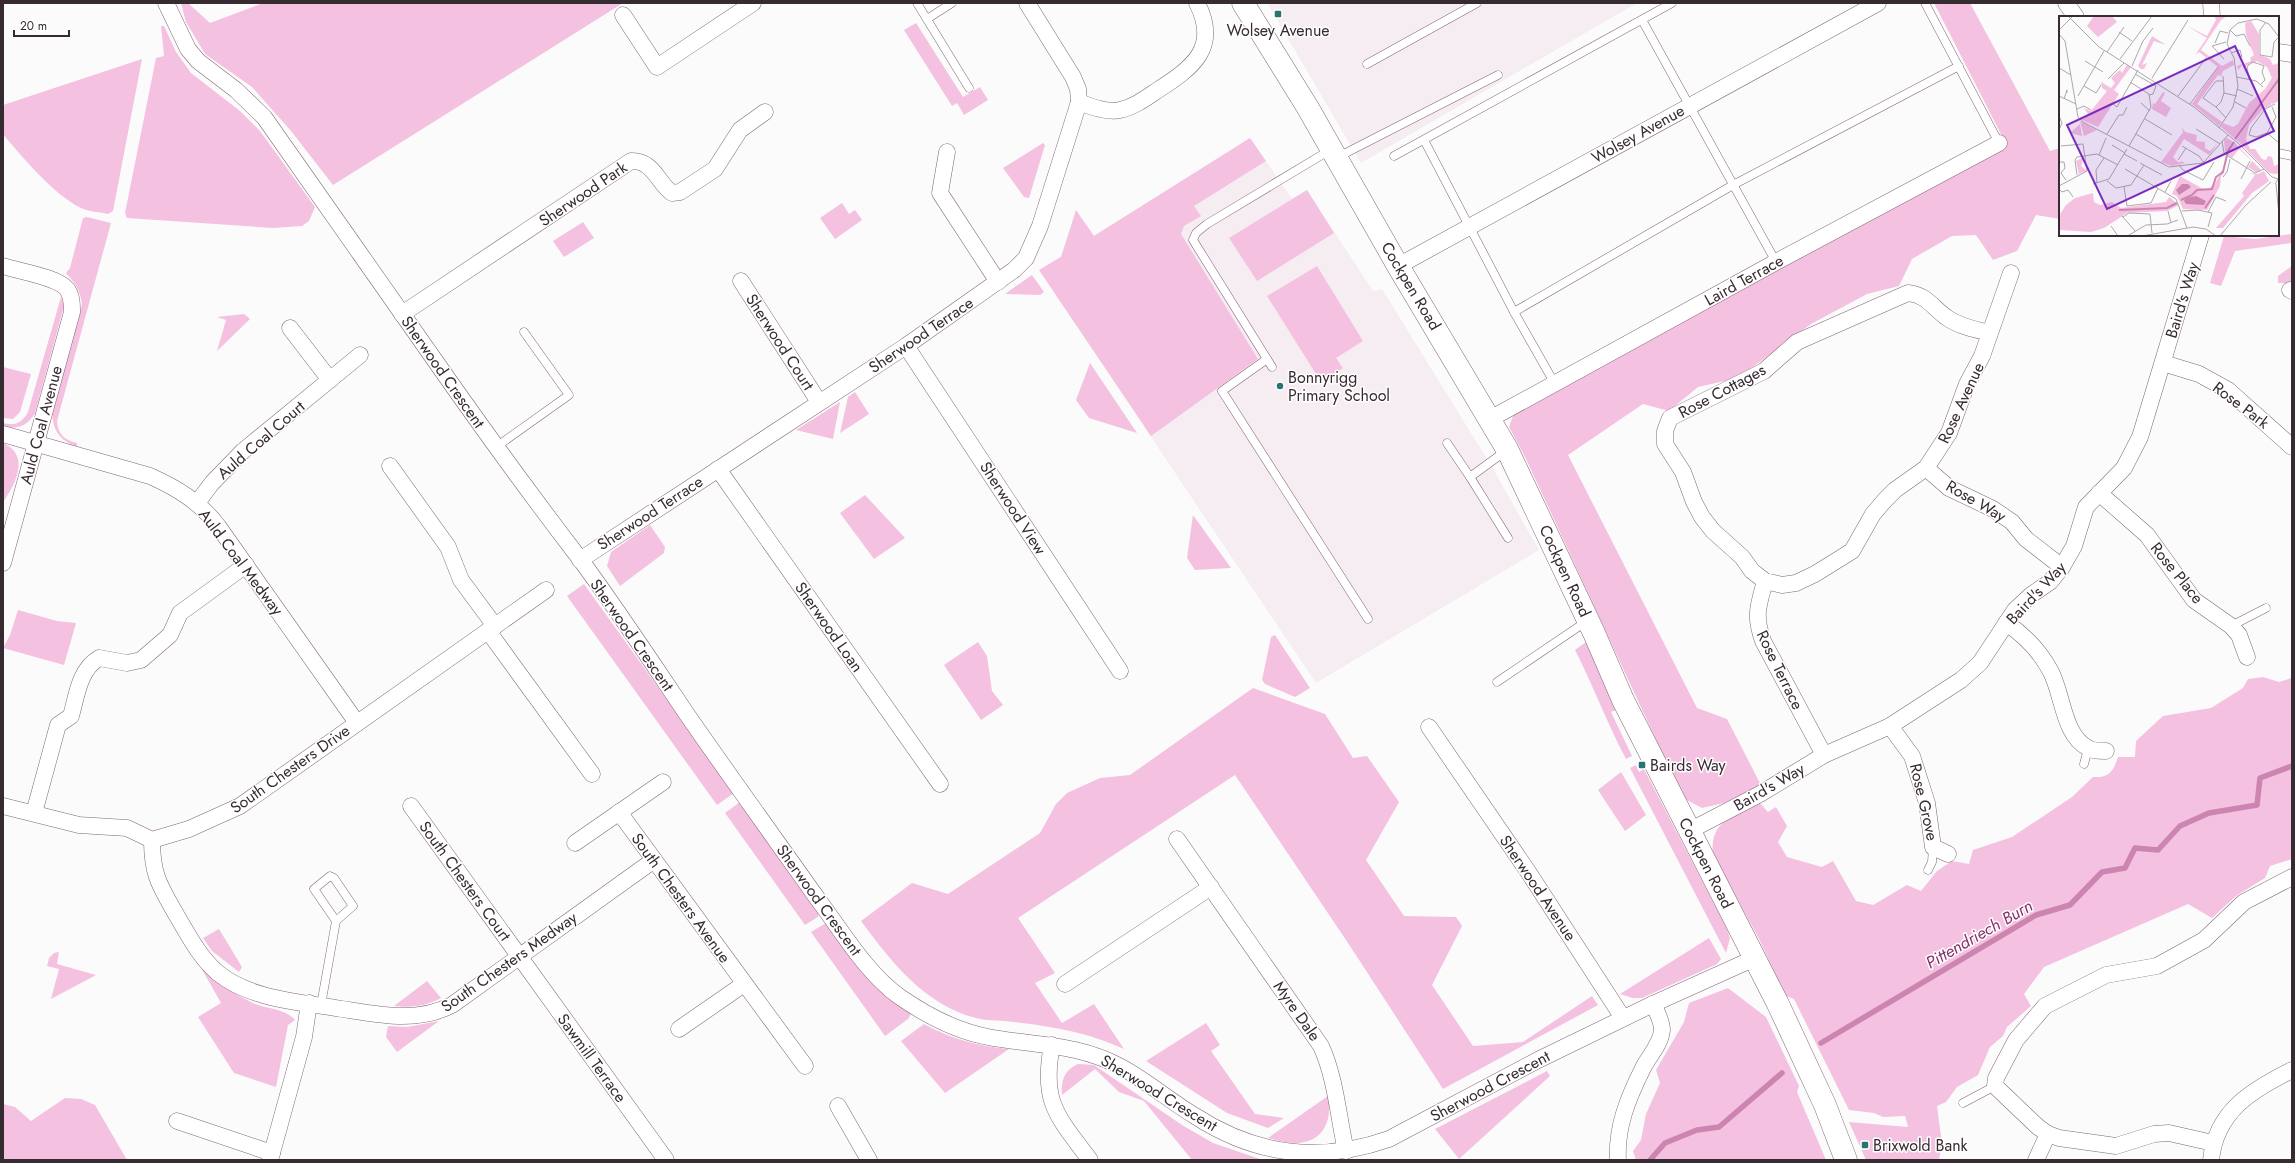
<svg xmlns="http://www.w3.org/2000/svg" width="2295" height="1163" font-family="Jost,sans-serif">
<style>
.built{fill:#f6edf2}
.green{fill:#f5c1e0}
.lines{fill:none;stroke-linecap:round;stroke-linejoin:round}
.stream{stroke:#cc84b1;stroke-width:5.5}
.lane-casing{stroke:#826576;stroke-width:9}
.street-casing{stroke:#826576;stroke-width:17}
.secondary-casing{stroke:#826576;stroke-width:23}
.lane{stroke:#fff;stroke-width:8}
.street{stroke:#fff;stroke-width:16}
.secondary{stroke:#fff;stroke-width:22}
.poi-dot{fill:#297371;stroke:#fff;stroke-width:1.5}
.labels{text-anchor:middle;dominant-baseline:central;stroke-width:3;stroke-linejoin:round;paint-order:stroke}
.poi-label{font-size:16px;fill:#372b32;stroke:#fff;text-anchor:start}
.street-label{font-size:16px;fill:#372b32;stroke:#fff}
.water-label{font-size:17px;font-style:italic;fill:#86316b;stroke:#fff}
.inset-river{fill:none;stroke:#cc84b1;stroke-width:2}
.inset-road{fill:none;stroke:#ada8ab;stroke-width:1}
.view{fill:#7b2cbf;fill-opacity:0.15;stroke:#7b2cbf;stroke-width:2}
.inset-edge{fill:none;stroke:#372b32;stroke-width:2}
</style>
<rect width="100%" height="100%" fill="#fbfbfb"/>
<g class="built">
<polygon points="1267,3 1637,3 1361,163"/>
<polygon points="1250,138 1292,199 1307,190 1373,291 1382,289 1492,467 1539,550 1316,683 1039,270"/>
</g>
<g class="green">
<polygon points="181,3 188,3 210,23 263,3 623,3 333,185 291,131 252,87 205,54 186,22"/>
<polygon points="1934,3 1970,3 2050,151 2060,148 2060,219 2036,215 2017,251 1993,260 1976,235 1952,236 1912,259 1899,286 1867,294 1811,324 1738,378 1698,387 1669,411 1643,404 1568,455 1697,708 1727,719 1761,785 1724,803 1702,808 1683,798 1526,459 1509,427 1514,413 2006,144"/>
<polygon points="916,23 963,97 980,87 988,100 964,115 957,103 952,106 904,30"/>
<polygon points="161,26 164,26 176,52 191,73 240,111 260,131 315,207 309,221 302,226 273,228 127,218 125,213 156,58 164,56"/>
<path d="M142 59 113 211 108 214C100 212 89 212 81 208 53 194 23 158 3 134V105Z"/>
<polygon points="1250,138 1266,161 1194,206 1201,216 1184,226 1181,234 1258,359 1151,436 1039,270 1061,257 1076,210 1094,236"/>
<polygon points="1043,143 1045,145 1029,198 1024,197 1003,168"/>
<polygon points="1307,190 1334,233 1257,281 1229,238"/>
<polygon points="842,203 849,214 855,210 862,220 835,239 820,218"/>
<path d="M87 217 111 223 57 421C58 435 65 440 77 443V447C59 440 53 430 52 412L82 304C80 290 75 283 66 273L70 268 83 218Z"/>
<polygon points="583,222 594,238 564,257 553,241"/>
<polygon points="2292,234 2292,243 2235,251 2221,286 2210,283 2224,236 2255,239"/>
<polygon points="1317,266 1363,341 1336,358 1343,368 1321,382 1267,296"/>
<polygon points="2292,266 2292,283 2278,283 2278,276"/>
<polygon points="1032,275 1044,292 1040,295 1005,294"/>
<path d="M61 297 64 306 35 413C27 426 18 430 3 426V423C15 426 22 423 28 412Z"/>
<polygon points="244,314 250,319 217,351 226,320 217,317"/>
<polygon points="1090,363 1137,433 1089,418 1076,400"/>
<polygon points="3,367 31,374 20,412 13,419 3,418"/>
<polygon points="855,392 869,414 840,433 848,397"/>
<polygon points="840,402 833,439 796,430"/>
<path d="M3 443C31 455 15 485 3 502Z"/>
<polygon points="865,495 905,538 874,559 840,513"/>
<polygon points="1193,515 1231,568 1195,570 1187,558"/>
<polygon points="650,525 665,547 664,553 620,586 607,566 611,552"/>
<polygon points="584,584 734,793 717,805 567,596"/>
<polygon points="18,610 57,621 76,623 64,665 3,648 10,635"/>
<polygon points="1275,635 1310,688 1295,697 1265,684 1262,680 1271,637"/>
<polygon points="978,642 987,656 992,691 1003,705 981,720 944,665"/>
<path d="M1586 642 1616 710 1611 712 1632 756 1626 759C1607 723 1593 685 1575 650Z"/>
<path d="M2263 677 2279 682 2292 678V859L2270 866 2265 878 2236 896 2212 918 2188 904 2044 967 2024 994 2031 1006 2007 1027 2003 1036 1990 1047 1978 1075 1957 1087 1946 1102 1937 1106 1942 1144 1939 1160H1866L1849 1122 1908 1127 1905 1116 1883 1117 1874 1113 1849 1110 1794 999 1786 996 1759 939 1713 854C1709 821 1735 815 1759 802L1768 812 1776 807 1787 826 1778 842 1787 857 1822 867 1833 861 1856 901 1873 905 1907 885 1921 891 1937 871 1952 861 1969 864 1973 850 2012 837 2072 797 2093 777C2109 778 2113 772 2118 757H2135L2136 741 2163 716 2211 708 2243 688 2248 679Z"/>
<path d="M1253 688 1325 714 1353 758 1367 756 1399 802 1366 860 1404 916 1456 917 1462 926 1432 985 1473 1046 1523 1042 1592 996 1598 1005 1443 1089 1348 943 1235 775 1018 918 1055 973 1035 983 1062 1023 1094 1004 1124 1049C1086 1032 1054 1027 1013 1022 1002 1020 990 1021 980 1019 926 1007 892 963 861 921L912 883 948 894 1040 833 1056 804 1067 793 1100 778 1130 775Z"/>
<polygon points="1636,765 1639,772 1644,769 1727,929 1730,938 1726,953 1630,768"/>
<polygon points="1621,772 1646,815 1625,831 1598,790"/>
<polygon points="740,802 819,913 818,917 805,925 725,813"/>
<polygon points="826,923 911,1014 908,1019 885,1036 811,932"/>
<polygon points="219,929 242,967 239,972 212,951 203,938"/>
<polygon points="1709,938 1721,959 1717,964 1642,998 1633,998 1620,994"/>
<polygon points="59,952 57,964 96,975 51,999 59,969 47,966 49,958 54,953"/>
<path d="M199 964C216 981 233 994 255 1004 268 1009 286 1009 295 1020L288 1025 276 1087 234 1073 198 1017 221 1003Z"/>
<path d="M427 981 441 998C425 1006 412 1008 394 1006Z"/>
<polygon points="1728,988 1766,1017 1799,1086 1797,1092 1826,1160 1636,1160 1633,1151 1641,1140 1646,1114 1660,1083 1656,1070 1684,1022 1689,1003"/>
<polygon points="439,1021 397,1052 386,1037 388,1026 407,1027"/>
<polygon points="1206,1023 1220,1045 1211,1051 1255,1114 1284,1118 1268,1128 1227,1113 1146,1061"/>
<path d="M924 1024C951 1039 978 1046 1009 1049L945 1093 901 1041Z"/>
<path d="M1078 1064 1094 1065 1182 1125 1213 1143 1263 1160H1192L1144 1101 1119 1092 1095 1069 1062 1095C1061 1081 1064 1070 1078 1064Z"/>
<polygon points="1547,1071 1550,1076 1459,1159 1435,1129"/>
<path d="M1328 1096C1333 1122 1322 1144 1293 1143 1285 1143 1276 1140 1268 1138Z"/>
<polygon points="65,1098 81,1099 95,1105 127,1160 3,1160 3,1104 15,1107 31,1121"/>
</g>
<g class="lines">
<g class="stream">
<polyline points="1821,1043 2036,915 2070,905 2102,872 2125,868 2135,848 2158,850 2180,826 2209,813 2257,805 2260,778 2292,766"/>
<polyline points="1650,1160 1665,1143 1697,1130 1719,1127 1782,1073"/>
</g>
<defs>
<g id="lane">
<polyline points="917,3 969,88"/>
<polyline points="1925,3 1999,143"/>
<polyline points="927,19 952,3"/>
<polyline points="1642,20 1776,262"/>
<polyline points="1367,64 1477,3"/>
<polyline points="1424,140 1514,312 1555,384"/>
<polyline points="2278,153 2292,156"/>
<polyline points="1394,156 1672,3"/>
<polyline points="1336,158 1498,75"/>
<polyline points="1514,312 1733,185 1959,66"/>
<polyline points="1267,359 1222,391 1368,619"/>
<polyline points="1272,367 1193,240 1196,233 1207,224 1330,150"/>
<polyline points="1447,443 1470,477"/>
<polyline points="496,447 569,395 524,332"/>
<polyline points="1507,450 1470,477 1508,538"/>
<polyline points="2231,626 2266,608"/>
<polyline points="1497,682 1587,621"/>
<polyline points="2084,764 2088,749"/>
<polyline points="1928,870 1932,862 1933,847"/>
<polyline points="321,1005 336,921 353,906 334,878 330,876 314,889 336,921"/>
<polyline points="1963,1103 1995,1086"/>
</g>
<g id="street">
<path d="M166 3 188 49 198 61 236 90 264 117C328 207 391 299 455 389 496 447 537 503 580 559 617 609 651 661 686 713 729 775 773 836 817 898 841 930 867 974 900 997 926 1015 956 1031 988 1037 1035 1046 1077 1043 1121 1067 1147 1081 1170 1101 1195 1116 1257 1156 1320 1163 1389 1139L1538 1060 1653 1004 1755 958"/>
<polyline points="2066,3 2076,17"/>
<polyline points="2211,3 2212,17"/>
<polyline points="623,15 657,67 753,3"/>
<polyline points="2278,52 2292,54"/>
<path d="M1079 102C1091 107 1107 113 1120 110 1134 107 1146 98 1158 90 1192 68 1220 48 1197 3"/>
<polyline points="947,152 940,193 998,282"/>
<path d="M3 266C18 271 58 277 67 289 72 296 72 304 72 312L3 563"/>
<polyline points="1398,266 1878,3"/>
<polyline points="741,281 819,402"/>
<polyline points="2290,290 2292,291"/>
<path d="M402 314 631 161C653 160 657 182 672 193L680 192 715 169 740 130 765 112"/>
<polyline points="290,328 330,380"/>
<path d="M1990 333C1976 330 1958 326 1946 317 1932 307 1927 295 1908 293L1797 342 1764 371 1670 418 1665 431V444L1683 472 1694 502 1702 517 1713 531 1742 557 1752 571 1765 581 1782 585 1796 583 1815 574 1852 551 1873 514 1885 500 1895 490 1926 468 1949 433 1967 384 1982 356 2011 273"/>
<polyline points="906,346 1120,671"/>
<polyline points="2163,363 2199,374 2228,390 2292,447"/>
<polyline points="1490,419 1776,262 1999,143"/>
<path d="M3 434 150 476C177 488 200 502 218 526L357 723"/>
<polyline points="390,466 448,547 461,580 495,626"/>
<polyline points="1926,468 1949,488 1993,509 2012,522 2026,539 2062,567"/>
<polyline points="718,469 940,784"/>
<polyline points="2099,493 2147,535 2194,600 2231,626 2239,635 2247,657"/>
<polyline points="197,503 212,483 243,451 360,355"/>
<polyline points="580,560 906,346 1014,270 1026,258 1040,226 1079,102 1078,89 1073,77 1027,3"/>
<path d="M1765 581C1758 607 1754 615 1763 641L1824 755"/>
<path d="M2006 623C2026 636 2040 651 2051 672 2063 695 2063 735 2088 748 2092 751 2100 751 2106 751"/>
<polyline points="488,631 592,774"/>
<polyline points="1890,726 1912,756 1927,803 1933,847 1948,854"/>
<polyline points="1429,727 1529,873 1623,1018"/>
<polyline points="3,806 79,825 127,828 152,840 189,829 240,806 546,590"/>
<polyline points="411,806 666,1160"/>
<polyline points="619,812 805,1066"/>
<path d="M34 813 58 725 71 716C77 695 79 670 99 658L127 663 141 660 170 635 180 613 246 565"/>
<polyline points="1689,831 1760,794 1824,755 1890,726 1961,680 1980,663 2015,610 2031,595 2050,582 2062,567 2074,546 2086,507 2124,468 2140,437 2201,235"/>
<path d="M1177 839 1321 1046C1336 1079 1338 1116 1346 1151"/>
<path d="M152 840C152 876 160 886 177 916 189 936 200 958 218 973 251 1000 302 1002 342 1009 380 1015 417 1023 452 1005L654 860"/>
<polyline points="575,843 663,782"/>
<polyline points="1065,984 1211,887"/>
<polyline points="679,1029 744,984"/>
<path d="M1052 1045C1041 1102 1057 1116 1090 1160"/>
<polyline points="838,1106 869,1160"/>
<polyline points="177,1121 272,1153"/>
<polyline points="2213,1143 2169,1133 2154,1134 2116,1146 2059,1138 2048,1134 2038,1127 1995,1086 1996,1078 2016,1040 2045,1006 2106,975 2157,966 2204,940 2244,902 2292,877"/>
<polyline points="270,1160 304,1037 309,1003"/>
<path d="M1618 1160C1616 1127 1628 1098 1643 1068 1649 1056 1661 1044 1662 1030 1662 1021 1657 1012 1653 1004"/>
<polyline points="2036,1160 2048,1134"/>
<path d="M2211 1160C2216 1111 2252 1090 2292 1070"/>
</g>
<polyline id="secondary" points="1243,3 1308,108 1398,266 1507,449 1594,633 1623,700 1778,1004 1825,1105 1846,1160"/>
</defs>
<use href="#lane" class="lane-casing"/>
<use href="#street" class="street-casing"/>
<use href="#secondary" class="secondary-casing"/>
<use href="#lane" class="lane"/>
<use href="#street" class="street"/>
<use href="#secondary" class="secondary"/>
</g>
<g class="poi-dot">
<rect x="1274" y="10" width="8" height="8" rx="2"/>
<circle cx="1280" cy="386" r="4"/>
<rect x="1638" y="761" width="8" height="8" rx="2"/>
<rect x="1861" y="1141" width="8" height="8" rx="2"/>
</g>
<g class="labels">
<g class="poi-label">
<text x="1278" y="30" text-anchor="middle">Wolsey Avenue</text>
<text x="1288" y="377">Bonnyrigg<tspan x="1288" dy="18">Primary School</tspan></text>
<text x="1650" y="765">Bairds Way</text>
<text x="1873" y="1145">Brixwold Bank</text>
</g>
<g class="street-label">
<text transform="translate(1638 134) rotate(-29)">Wolsey Avenue</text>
<text transform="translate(583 194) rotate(-34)">Sherwood Park</text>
<text transform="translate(1744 280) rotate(-29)">Laird Terrace</text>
<text transform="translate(1411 286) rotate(59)">Cockpen Road</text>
<text transform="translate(2182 300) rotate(-73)">Baird's Way</text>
<text transform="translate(921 335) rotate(-34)">Sherwood Terrace</text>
<text transform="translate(780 342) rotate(57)">Sherwood Court</text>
<text transform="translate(443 372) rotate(55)">Sherwood Crescent</text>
<text transform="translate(1722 391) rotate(-28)">Rose Cottages</text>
<text transform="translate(1961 403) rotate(-65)">Rose Avenue</text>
<text transform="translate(2241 405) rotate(37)">Rose Park</text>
<text transform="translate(41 425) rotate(-75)">Auld Coal Avenue</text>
<text transform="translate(261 440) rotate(-41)">Auld Coal Court</text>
<text transform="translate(1976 501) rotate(30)">Rose Way</text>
<text transform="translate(1013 508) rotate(57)">Sherwood View</text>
<text transform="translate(650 513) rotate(-33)">Sherwood Terrace</text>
<text transform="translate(241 562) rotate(53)">Auld Coal Medway</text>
<text transform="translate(1565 571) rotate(65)">Cockpen Road</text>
<text transform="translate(2177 573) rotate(51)">Rose Place</text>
<text transform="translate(2036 593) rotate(-47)">Baird's Way</text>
<text transform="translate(829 627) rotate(55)">Sherwood Loan</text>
<text transform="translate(632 635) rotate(55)">Sherwood Crescent</text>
<text transform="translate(1780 670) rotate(64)">Rose Terrace</text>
<text transform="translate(290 769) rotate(-35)">South Chesters Drive</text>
<text transform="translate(1769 787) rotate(-30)">Baird's Way</text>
<text transform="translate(1924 802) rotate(77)">Rose Grove</text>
<text transform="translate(1706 863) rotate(63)">Cockpen Road</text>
<text transform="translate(465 881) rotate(54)">South Chesters Court</text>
<text transform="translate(1538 888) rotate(56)">Sherwood Avenue</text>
<text transform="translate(681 898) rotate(54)">South Chesters Avenue</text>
<text transform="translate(819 900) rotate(54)">Sherwood Crescent</text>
<text transform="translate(509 962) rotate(-35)">South Chesters Medway</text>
<text transform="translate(1297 1011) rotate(55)">Myre Dale</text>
<text transform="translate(592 1058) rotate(54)">Sawmill Terrace</text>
<text transform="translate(1490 1086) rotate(-28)">Sherwood Crescent</text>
<text transform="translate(1159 1093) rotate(31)">Sherwood Crescent</text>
</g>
<g class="water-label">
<text transform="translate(1979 934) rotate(-30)">Pittendriech Burn</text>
</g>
</g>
<g transform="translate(2059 16)">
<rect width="220" height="220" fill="#fbfbfb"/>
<path d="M35 0H53L58 6 39 21 28 10ZM155 0H168L162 4 142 34 163 50 174 44 175 49 164 55 162 60 159 59 138 88 163 106 160 110 133 88 159 51 140 36 136 39 148 22 128 10 148 20 157 4ZM192 5 200 18V38L211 43 214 49 220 47V85L213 88V86L212 89 204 93 190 109 187 123 191 133H196L203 143 207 144 209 140 213 141 215 150 220 148V157L217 158 210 157 181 127 185 125 181 127 162 111 164 107 174 111 179 108 190 87 206 73 213 62 208 51 198 45 184 52V48L179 54 178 50 192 45 191 42 195 39 187 19 186 7ZM93 20 107 29 95 25 83 49 88 47 85 53H82L79 50ZM68 49 72 51 55 74 60 78 39 111 23 104 21 102 24 103 29 98 25 92 32 95 48 75 43 72 42 66 52 72 56 67 52 62 61 54 63 57ZM104 76 106 77 102 85 112 92 107 101 93 93 94 87 96 88ZM21 105 25 107 38 114 25 120ZM21 108 23 120 11 117ZM123 111 126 116 138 119 137 125 146 126V132L151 135 159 127 150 139 125 123 114 141 120 147 122 145 126 147 113 150 102 146 124 116ZM168 122 176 127 202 154 197 156 189 151 193 145 180 133 173 142 166 137 165 124ZM25 141 22 150 28 155 20 158 17 145ZM163 154 165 157 162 160 161 170 148 194 124 193 118 180 113 178 121 160 144 173H149L156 168ZM205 155 210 165 193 177 164 212H157L185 180 183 177 196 159 191 157 199 158ZM34 177 35 186 41 189 53 186 62 192 107 186 110 181 120 189 108 195 68 197 45 212 32 216 0 214V200L7 189 16 182Z" fill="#f5c1e0"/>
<path d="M123 168H129L132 171 120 179 117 174ZM137 180 147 185 145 189 127 188 125 185 127 182Z" fill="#cc84b1"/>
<path class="inset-river" d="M176 123 220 63M122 184 133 179 138 174 153 173 157 161 164 156 169 135 175 126M146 192 155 179M60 194 108 192 118 187"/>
<path class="inset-road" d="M9 0 40 31 135 91 179 127 213 161M207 6 201 14V39L213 41 215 26 220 21M0 14 14 0M171 14 177 20 185 18 191 30M60 16 73 25M0 18 6 25 19 101 24 106 110 151 144 147 169 119M156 27 161 15 169 17M48 36 65 11M172 37 181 34 183 41M61 43 93 0M165 43 153 30 167 26M26 45 44 56M73 50 84 25 94 12M0 52 12 59M76 58 97 70 94 78 90 79M178 61 197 65 204 71M93 62 129 4M49 63 65 47M190 63 188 51 193 46 200 48 205 50 203 56 206 64 202 68M25 70 37 77 42 69M178 73 194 80M165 77 178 80M0 80 17 88M19 80 45 35M119 80 147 42M5 83 8 74V77M176 86 187 92M82 87 91 95M54 88 58 91 79 54M131 88 159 51M157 91 144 82 157 65H165M157 91 162 86 165 77 164 60M157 91 167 102M213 91 217 101 208 117 220 127M18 93 25 90 32 94M0 100 3 107 0 114M86 103 113 119M160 112 174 91 179 70 175 42 168 28 171 14 179 7 198 3 210 8 220 21M137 113 161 128M208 117 197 121 190 119 192 112 206 93 216 88M48 118 60 99H64L68 91M77 118 103 134M163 125 165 137 169 140 196 157 205 153M53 129 66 137M70 130 92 91 90 78 71 66M123 130 140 140 145 147M65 138 78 145M40 139 47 122M119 144 127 132M0 146H5L6 152 2 157 7 164M81 147 103 159M120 149 124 154 144 164 155 146M66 153 117 183 128 212M18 159 16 144 18 141 38 138 59 149M164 161 168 156 171 143M213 161 219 163 216 168M182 163 191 145M48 165 57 172 72 169 85 149M38 167 37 154 45 142M34 168 50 163 68 133M217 168 220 199M0 170 28 155 24 128 2 130M65 171 68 190 92 187 99 172M0 173 3 176 9 174 14 181M106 176 112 165M109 195 112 207M123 195 139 194 153 197 149 211M149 196 157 181 167 185M63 200 76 215M64 201 70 197 91 198 93 217M52 210 59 220M70 219 87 209 108 208 119 204M83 220 134 211 147 213 157 220M161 220 187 189 212 166"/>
<path class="view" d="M176 30 215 115 48 193 8 109Z"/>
<rect width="220" height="220" class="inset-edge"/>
</g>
<rect width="2295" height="1163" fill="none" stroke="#372b32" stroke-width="8"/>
<path d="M14 30v6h55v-6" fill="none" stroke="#372b32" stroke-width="2"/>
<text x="20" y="30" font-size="12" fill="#372b32" stroke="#ffffff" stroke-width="3" paint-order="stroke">20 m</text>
</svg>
